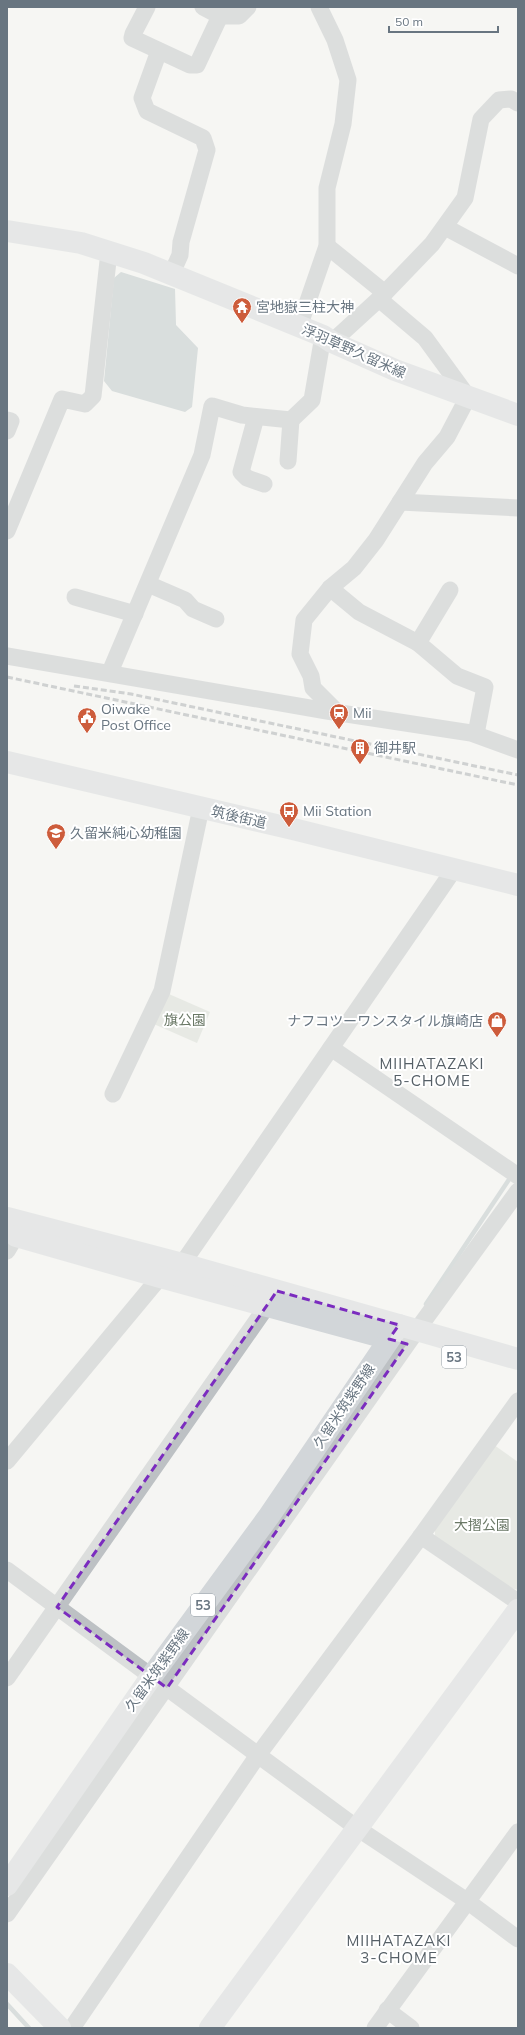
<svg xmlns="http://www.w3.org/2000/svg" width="525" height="2035" font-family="Mulish,'Noto Sans JP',sans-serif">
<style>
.green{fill:#d5dad2}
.water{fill:#b5c0c3}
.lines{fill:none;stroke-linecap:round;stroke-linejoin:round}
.stream{stroke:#b5c0c3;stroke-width:4.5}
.street{stroke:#bdc1c4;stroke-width:17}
.secondary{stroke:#d2d6d9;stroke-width:22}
.primary{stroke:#d2d6d9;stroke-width:22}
.rail{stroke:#9fa5a9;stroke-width:3;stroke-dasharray:6 3;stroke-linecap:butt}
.marked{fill:none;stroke:#7b2cbf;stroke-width:3;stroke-dasharray:8 5;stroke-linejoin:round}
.labels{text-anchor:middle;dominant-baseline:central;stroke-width:4;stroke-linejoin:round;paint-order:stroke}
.shield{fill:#fff;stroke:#959ea6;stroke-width:1}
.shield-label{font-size:13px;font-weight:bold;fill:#687580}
.poi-label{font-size:14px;fill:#687580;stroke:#fff;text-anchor:start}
.street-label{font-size:14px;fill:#687580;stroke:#fff}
.park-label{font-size:14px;fill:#6a7866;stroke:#fff}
.neighbourhood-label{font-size:15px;letter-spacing:1px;fill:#555f66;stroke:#fff}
</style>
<rect width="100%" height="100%" fill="#f5f5f3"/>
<g class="green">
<polygon points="162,991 210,1012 197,1043 147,1021"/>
<polygon points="494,1445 518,1462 518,1590 501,1585 435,1537 435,1530"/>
</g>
<polygon class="water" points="121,272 175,289 176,325 198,348 192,407 185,412 112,391 104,381 114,278"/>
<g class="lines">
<g class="stream">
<polyline points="426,1304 512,1175"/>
<polyline points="7,2004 29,2028"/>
</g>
<g class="street">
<polyline points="147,7 133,34 132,38 190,65 197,65 220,16"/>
<polyline points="203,7 220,16 239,16 248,7"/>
<polyline points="159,51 142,98 147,111 203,138 207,150 181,242 180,255 171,275"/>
<polyline points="445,227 518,266"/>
<polyline points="327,246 385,293"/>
<polyline points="299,327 327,246 327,188 343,124 348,80 335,40 319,7"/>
<polyline points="332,342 379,299 432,244 465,198 481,119 499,100 511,99 518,103"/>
<polyline points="256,417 241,472 247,478 264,484"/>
<polyline points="7,420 11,421 7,431"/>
<polyline points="288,461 291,420"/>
<polyline points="400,502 518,508"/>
<polyline points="7,531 62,399 85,404 93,396 109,252"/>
<polyline points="148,584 185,600 193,609 216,619"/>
<polyline points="330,588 359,612 418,643 450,590"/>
<polyline points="75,597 135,614"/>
<polyline points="418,643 457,676 485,687 476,734"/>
<polyline points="7,656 327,711 471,733 518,750"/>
<polyline points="110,672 202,455 212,406 242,415 291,420 312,400 323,336"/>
<polyline points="338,713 313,688 311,676 300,654 304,620 330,588 354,568 376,540 425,463 447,437 468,397 425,338 379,299"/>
<polyline points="331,1048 518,1176"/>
<polyline points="113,1094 162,991 201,808"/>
<polyline points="7,1251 16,1236"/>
<polyline points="7,1461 160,1277 182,1264 455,868"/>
<polyline points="421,1536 518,1602"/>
<polyline points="7,1570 357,1828 467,1901 518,1939"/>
<polyline points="7,1678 274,1296"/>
<polyline points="7,1914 417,1330 518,1191"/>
<polyline points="387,2010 411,2028"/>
<polyline points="72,2028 258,1755 421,1536 518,1401"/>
<polyline points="375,2028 518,1832"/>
</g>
<g class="secondary">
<polyline points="7,762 293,829 518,885"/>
<polyline points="7,1218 182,1264 399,1325"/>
<polyline points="16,1236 160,1277 389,1339"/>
<polyline points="7,1974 60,2028"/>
<polyline points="210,2028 518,1610"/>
</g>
<g class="primary">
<polyline points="7,231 81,243 144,263 323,336 332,342 395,370 518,415"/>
<polyline points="7,1885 151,1677 269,1516 399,1325 518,1359"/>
</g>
<g class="rail">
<polyline points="7,677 518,785"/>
<polyline points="74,686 131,694 518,775"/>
</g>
</g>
<path d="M0 0H525V2035H0ZM277 1291 399 1325 389 1339 407 1344 167 1688 57 1607Z" fill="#f5f5f3" fill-opacity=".55" fill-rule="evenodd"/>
<path class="marked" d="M277 1291 399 1325 389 1339 407 1344 167 1688 57 1607Z"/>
<defs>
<symbol id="temple-pin" viewBox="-11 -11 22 30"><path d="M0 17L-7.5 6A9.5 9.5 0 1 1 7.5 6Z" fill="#cd5c3b" stroke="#fff"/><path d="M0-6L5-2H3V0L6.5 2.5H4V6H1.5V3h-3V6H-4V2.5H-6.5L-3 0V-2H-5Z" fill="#fff"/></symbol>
<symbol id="station-pin" viewBox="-11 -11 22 30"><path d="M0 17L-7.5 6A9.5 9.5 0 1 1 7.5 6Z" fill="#cd5c3b" stroke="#fff"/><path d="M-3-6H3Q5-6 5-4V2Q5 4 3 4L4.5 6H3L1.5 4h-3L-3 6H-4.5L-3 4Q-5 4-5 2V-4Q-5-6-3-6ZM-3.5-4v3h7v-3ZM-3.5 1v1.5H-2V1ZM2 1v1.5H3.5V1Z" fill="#fff"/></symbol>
<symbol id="civic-pin" viewBox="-11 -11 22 30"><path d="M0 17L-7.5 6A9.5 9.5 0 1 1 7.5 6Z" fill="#cd5c3b" stroke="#fff"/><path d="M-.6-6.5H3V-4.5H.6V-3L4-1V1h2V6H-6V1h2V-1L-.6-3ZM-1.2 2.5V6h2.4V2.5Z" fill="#fff"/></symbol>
<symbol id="building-pin" viewBox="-11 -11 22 30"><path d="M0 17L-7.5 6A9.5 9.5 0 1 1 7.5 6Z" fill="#cd5c3b" stroke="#fff"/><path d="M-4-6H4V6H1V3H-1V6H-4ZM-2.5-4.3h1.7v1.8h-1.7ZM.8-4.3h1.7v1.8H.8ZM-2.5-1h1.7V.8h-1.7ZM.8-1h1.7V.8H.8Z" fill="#fff"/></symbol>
<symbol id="bus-pin" viewBox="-11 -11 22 30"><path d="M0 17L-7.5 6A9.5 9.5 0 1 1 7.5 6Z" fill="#cd5c3b" stroke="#fff"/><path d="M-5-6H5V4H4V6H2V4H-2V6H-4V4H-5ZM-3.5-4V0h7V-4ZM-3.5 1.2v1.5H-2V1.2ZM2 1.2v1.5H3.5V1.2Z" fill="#fff"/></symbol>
<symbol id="school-pin" viewBox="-11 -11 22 30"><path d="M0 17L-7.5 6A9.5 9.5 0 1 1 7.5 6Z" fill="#cd5c3b" stroke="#fff"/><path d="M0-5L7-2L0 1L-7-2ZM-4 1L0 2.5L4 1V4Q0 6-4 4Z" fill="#fff"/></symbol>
<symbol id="shop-pin" viewBox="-11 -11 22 30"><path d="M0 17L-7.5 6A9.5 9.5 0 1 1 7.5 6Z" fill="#cd5c3b" stroke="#fff"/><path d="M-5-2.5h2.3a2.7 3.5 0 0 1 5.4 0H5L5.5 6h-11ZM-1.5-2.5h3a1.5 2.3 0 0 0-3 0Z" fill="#fff"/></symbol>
</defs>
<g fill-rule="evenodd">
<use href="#temple-pin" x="231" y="296" width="22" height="30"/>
<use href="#station-pin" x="328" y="702" width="22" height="30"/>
<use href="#civic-pin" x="76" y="706" width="22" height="30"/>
<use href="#building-pin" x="349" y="737" width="22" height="30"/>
<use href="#bus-pin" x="278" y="800" width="22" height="30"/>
<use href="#school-pin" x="45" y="822" width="22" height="30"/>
<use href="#shop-pin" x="486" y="1010" width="22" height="30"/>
</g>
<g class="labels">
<g class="shield">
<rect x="442" y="1346" width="24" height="22" rx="3"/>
<rect x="191" y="1594" width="24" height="22" rx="3"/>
</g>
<g class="shield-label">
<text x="454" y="1357">53</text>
<text x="203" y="1605">53</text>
</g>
<g class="poi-label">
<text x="256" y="307">宮地嶽三柱大神</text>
<text x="101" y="709">Oiwake<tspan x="101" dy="16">Post Office</tspan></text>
<text x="353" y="713">Mii</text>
<text x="374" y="748">御井駅</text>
<text x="303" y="811">Mii Station</text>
<text x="70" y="833">久留米純心幼稚園</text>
<text x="483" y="1021" text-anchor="end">ナフコツーワンスタイル旗崎店</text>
</g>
<g class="street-label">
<text transform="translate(354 351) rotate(24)">浮羽草野久留米線</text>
<text transform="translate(239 817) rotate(13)">筑後街道</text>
<text transform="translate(344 1406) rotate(-56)">久留米筑紫野線</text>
<text transform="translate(157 1670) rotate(-54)">久留米筑紫野線</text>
</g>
<g class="park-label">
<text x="185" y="1020">旗公園</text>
<text x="482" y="1525">大摺公園</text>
</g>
<g class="neighbourhood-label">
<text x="432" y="1063">MIIHATAZAKI<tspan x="432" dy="17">5-CHOME</tspan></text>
<text x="399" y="1940">MIIHATAZAKI<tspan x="399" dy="17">3-CHOME</tspan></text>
</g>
</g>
<rect width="525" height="2035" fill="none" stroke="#687580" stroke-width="16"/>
<path d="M389 26v6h109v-6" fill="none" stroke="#687580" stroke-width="2"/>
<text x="395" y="26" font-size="12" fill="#687580" stroke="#ffffff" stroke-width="3" paint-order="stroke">50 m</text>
</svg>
